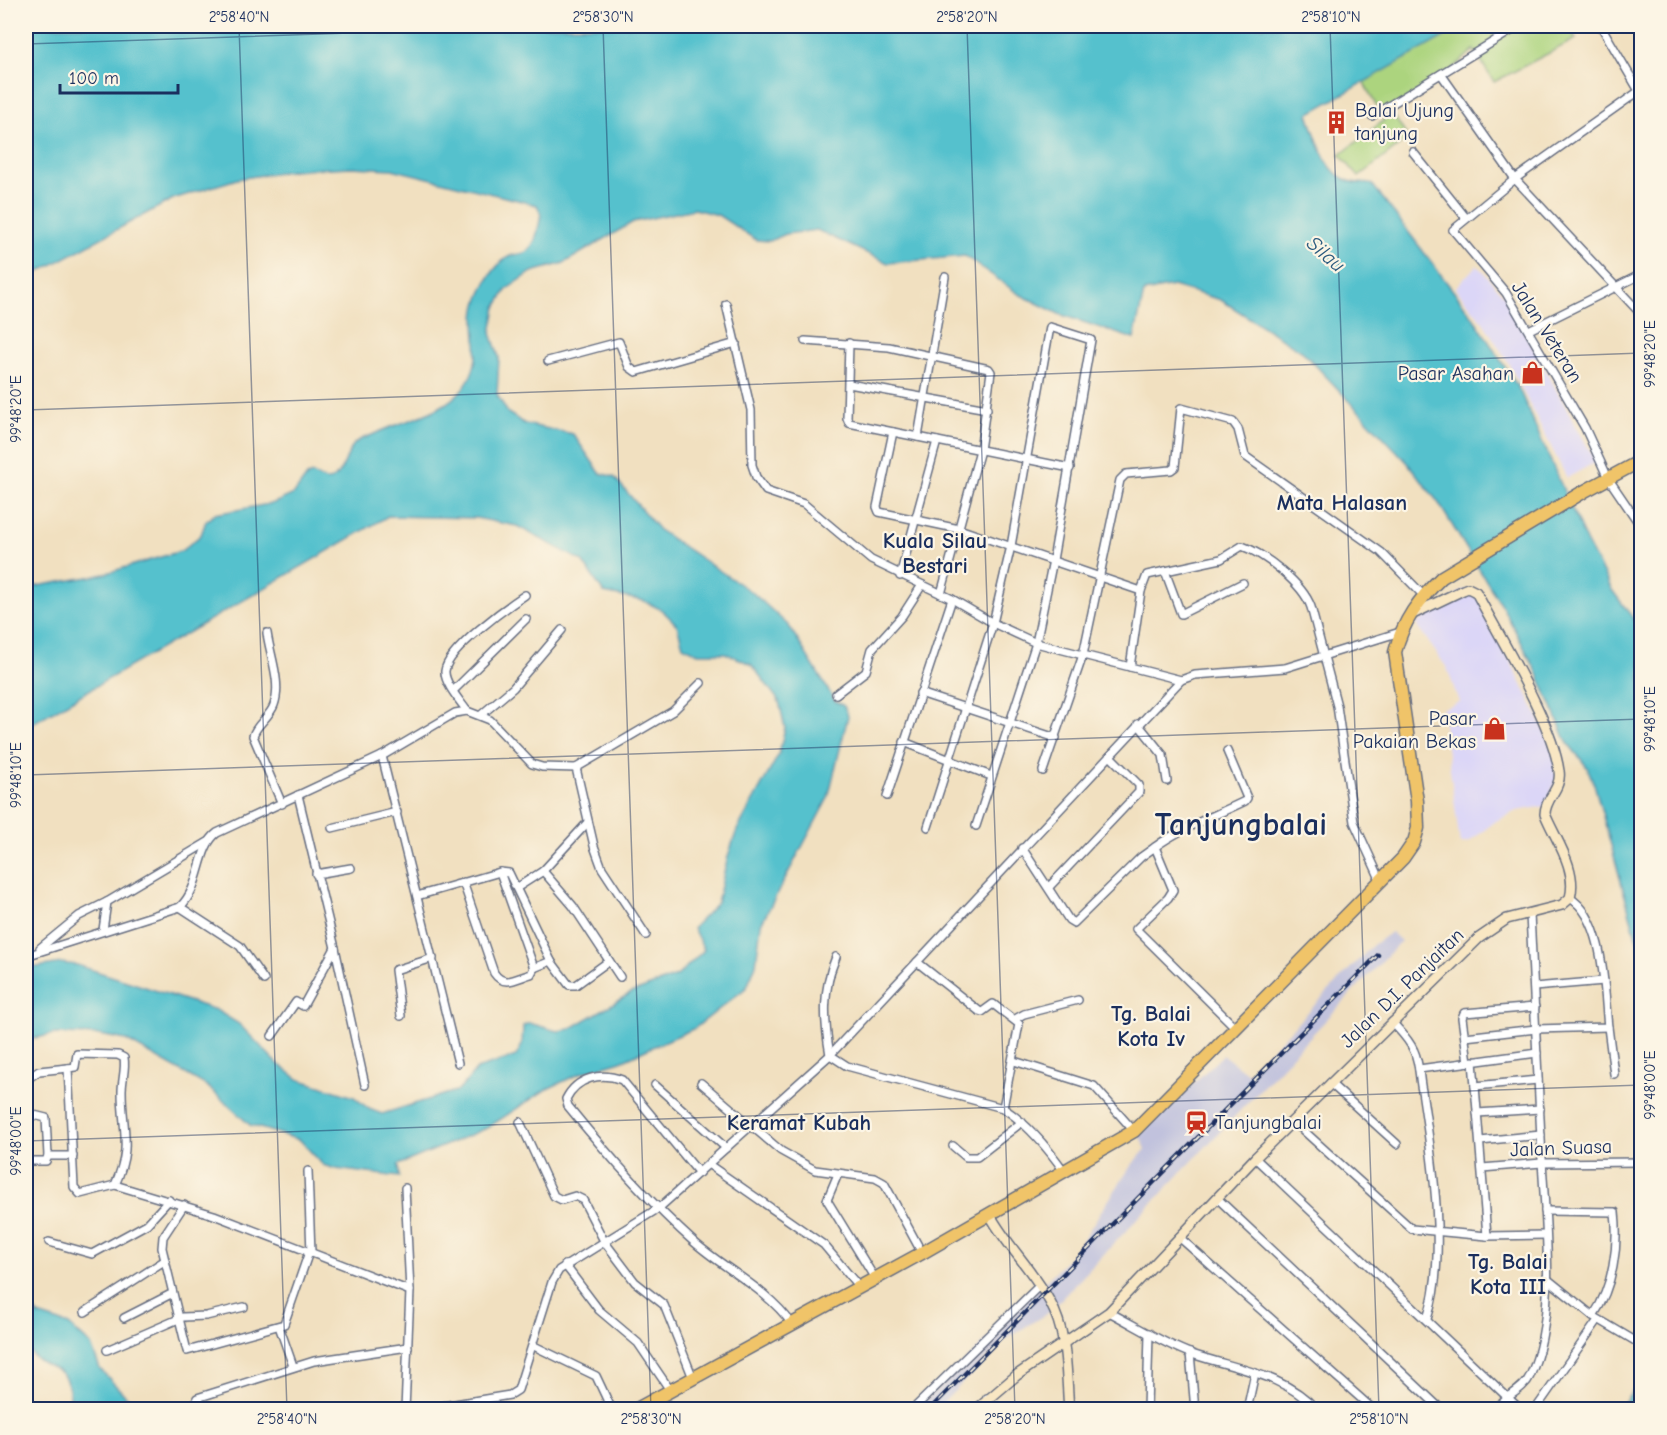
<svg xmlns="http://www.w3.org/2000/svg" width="1667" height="1435" font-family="'Comic Neue',sans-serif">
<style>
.built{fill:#dbd6f7}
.industrial{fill:#c1c2dd}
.green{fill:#acd47e;stroke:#64826e;stroke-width:1.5}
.water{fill:#55c1cd;stroke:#387896;stroke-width:1.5}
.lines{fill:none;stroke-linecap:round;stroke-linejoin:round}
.street-casing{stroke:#666d80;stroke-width:10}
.secondary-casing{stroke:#666d80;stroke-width:12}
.highway-casing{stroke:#666d80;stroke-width:15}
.street{stroke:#fff;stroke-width:7}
.secondary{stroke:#f9e7c3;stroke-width:9}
.highway{stroke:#f0c469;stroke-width:12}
.rail-casing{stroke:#1b2f5e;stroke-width:4.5}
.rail{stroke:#fcf5e5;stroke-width:2;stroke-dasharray:7;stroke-linecap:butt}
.ticks{fill:none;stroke:#1b2f5e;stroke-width:1.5;stroke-opacity:0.45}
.labels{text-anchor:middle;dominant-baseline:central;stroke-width:4.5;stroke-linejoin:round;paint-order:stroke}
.poi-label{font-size:20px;fill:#1b2f5e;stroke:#fcf5e5;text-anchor:start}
.street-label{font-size:20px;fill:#1b2f5e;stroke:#fcf5e5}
.water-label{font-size:21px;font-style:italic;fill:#2c5b7f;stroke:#fcf5e5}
.quarter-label{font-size:22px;font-weight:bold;fill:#1b2f5e;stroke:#fcf5e5}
.town-label{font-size:32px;font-weight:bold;fill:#1b2f5e;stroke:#fcf5e5}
.neatline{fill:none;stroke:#1b2f5e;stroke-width:2}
.ticks-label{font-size:15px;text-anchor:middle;fill:#1b2f5e}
</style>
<rect width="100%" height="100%" fill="#fcf5e5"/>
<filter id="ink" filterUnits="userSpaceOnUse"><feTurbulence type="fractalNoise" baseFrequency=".0167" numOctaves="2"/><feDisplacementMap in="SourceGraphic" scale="12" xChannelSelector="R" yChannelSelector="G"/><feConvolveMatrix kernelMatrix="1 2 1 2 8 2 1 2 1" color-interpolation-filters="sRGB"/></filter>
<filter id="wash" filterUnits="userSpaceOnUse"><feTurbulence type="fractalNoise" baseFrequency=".008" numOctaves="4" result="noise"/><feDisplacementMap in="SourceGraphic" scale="24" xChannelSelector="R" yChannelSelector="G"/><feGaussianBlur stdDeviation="1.35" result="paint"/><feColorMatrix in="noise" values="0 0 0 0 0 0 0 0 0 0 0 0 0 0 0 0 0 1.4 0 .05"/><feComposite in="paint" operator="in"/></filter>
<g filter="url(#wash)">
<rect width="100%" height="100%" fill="#f1e0c0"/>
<g class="built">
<polygon points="1477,265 1506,298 1596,462 1567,478 1509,364 1483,322 1455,288"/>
<polygon points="1463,590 1476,592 1554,749 1559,771 1546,806 1516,811 1496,821 1469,842 1460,844 1442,709 1459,702 1447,668 1416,624"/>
</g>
<polygon class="industrial" points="1391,932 1401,941 1049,1312 1003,1341 937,1409 916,1410 1074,1253 1131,1166 1146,1149 1139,1135 1223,1055 1248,1074 1373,945"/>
<polygon class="green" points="1440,26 1568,26 1576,39 1494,82 1474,50 1436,83 1392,113 1408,138 1359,177 1340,155 1384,120 1360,76"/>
<g class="water">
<path d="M26 26H1463L1308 114C1316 135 1324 173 1349 181 1356 184 1365 183 1372 184L1473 317 1519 389 1586 541 1612 590 1641 629V954L1595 787 1587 767 1567 742 1538 674 1503 608 1438 502 1407 462 1303 352 1221 300 1173 286 1144 292 1134 339 1059 314 1019 294 965 256 888 263 817 230 786 234 770 241 756 240 718 215 694 209 633 222 564 263 532 272 507 289 496 307 491 333 499 357 497 395 508 413 525 424 573 434 600 473 614 477 660 531 753 593 789 626 835 701 844 706 848 716 828 798 761 924 756 964 747 987 695 1028 621 1061 581 1073 545 1090 487 1128 398 1165 399 1177 336 1169 323 1165 300 1140 250 1125 207 1086 126 1040 100 1035 55 1034 26 1040V969L61 963 77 965 216 1010 239 1024 277 1063 298 1079 354 1097 369 1109 382 1114 459 1090 477 1069 516 1056 522 1045 523 1026 529 1023 557 1031 570 1029 631 993 677 976 704 950 693 928 717 903 728 856 737 830 779 754 785 728 779 701 751 664 725 653H698L683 646 677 625 662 610 644 601 604 593 582 561 517 526 476 518 388 516 26 727V588L100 575 181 551 201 535 206 521 215 514 274 503 294 494 307 476 313 474C342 495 343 455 355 443 359 439 367 437 372 435 402 420 443 415 464 387 489 353 466 328 480 296 486 281 495 264 510 256 517 253 524 256 530 249 537 241 539 224 541 214L537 205 392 169 351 167 295 170 237 179 173 199 26 279Z"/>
<path d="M26 1302 38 1315 69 1325 91 1345 100 1369 138 1409H71C69 1356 51 1379 26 1348Z"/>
<polygon points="1641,1371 1641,1409 1620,1409 1635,1388"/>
</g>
</g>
<g filter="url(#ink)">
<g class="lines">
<defs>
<g id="street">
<polyline points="1601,26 1642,96"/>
<polyline points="1441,74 1515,179 1642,315"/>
<polyline points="1642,89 1515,179 1453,230 1506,293 1585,428 1608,478 1642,528"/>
<polyline points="1372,116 1519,26"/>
<polyline points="1413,152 1466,218"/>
<polyline points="726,304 751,410 752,465 756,477 766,491 804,504 871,560 952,599 993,623 1036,643 1181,680"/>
<polyline points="1529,330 1642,274"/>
<polyline points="805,341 889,347 989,369 991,372 980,450 941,594"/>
<polyline points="849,343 847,418 849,423 1070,468"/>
<polyline points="548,361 619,342 629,367 636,372 736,343"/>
<polyline points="849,384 987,409"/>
<polyline points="893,432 877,507 879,512 959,529 1141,591"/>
<polyline points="918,437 945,277"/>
<polyline points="1165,571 1181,614 1243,583"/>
<polyline points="900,576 937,441"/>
<path d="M267 633C270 655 282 684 274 705 270 717 256 724 253 736L282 804"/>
<path d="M1130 667 1141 591 1147 575 1221 559 1242 546C1265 554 1303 584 1311 607L1337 706 1354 822 1381 881"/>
<polyline points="454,690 526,619"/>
<polyline points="920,693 1056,738"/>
<polyline points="836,694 866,671 872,649 902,616 922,585"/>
<path d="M467 711C460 701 444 683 445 671 447 650 507 607 525 595"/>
<polyline points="481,715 513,688 562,630"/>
<polyline points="1138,724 1163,755 1167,781"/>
<polyline points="904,742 991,776"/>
<polyline points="382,756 458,1063"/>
<polyline points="576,768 594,846 602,868 646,935"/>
<polyline points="1043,771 1083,655 1120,480 1126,474 1171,470 1175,467 1181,408 1233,422 1238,429 1245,456 1381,552 1423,595"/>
<polyline points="298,795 335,948 365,1085"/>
<polyline points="887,796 952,599"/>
<polyline points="928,827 993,623 1011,546 1050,327 1091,340 1053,560 1036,643 976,826"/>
<polyline points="332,828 397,812"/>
<path d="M1155 847C1182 827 1215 816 1245 801L1247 798 1227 751"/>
<polyline points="1022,848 1069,920 1074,923 1141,857 1155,847 1173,890 1168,898 1136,929 1237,1029"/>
<polyline points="543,871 573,906 620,977"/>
<polyline points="316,874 351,868"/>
<path d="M463 882 494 973C504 988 517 978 531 974L534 968 500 872"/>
<polyline points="518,887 543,871 588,822"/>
<polyline points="1049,887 1139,792 1139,785 1110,756"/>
<polyline points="417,896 500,872 509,873 551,961 569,985 576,985 609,961"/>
<polyline points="180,907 240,946 264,980"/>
<polyline points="103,930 107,902 208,842"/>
<polyline points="40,948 79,916 107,902"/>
<path d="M26 956 180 907C202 886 197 848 217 833L382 756 455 713 467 711 490 720 532 764 542 767 576 768 673 711 701 683"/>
<path d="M836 957C822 990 824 1021 830 1055L847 1066 1003 1108C1028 1124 1047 1147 1064 1171"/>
<polyline points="917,962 979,1011 982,1012 993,1004 1019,1024 1003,1108"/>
<polyline points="534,968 551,961"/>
<polyline points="1534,987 1604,981"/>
<polyline points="401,1016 395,970 433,958"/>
<polyline points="1015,1019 1024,1014 1078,1000"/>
<path d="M1392 1022C1400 1031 1409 1039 1414 1051 1420 1064 1419 1078 1422 1091 1432 1156 1448 1257 1427 1319"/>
<polyline points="1608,1027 1614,1074"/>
<polyline points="272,1036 296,1002 303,1006 335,948"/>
<path d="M1465 1037 1536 1029 1608 1027C1604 991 1605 919 1570 898"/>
<path d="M77 1054 118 1055 124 1058C126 1068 122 1080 122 1091 122 1131 133 1145 115 1185L80 1194 74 1187 68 1068 75 1067Z"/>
<polyline points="1014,1061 1094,1086 1134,1131"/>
<polyline points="1473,1061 1487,1236"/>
<polyline points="1468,1062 1462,1018 1464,1013 1535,1007"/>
<polyline points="1419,1069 1537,1053"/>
<polyline points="26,1080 39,1071 68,1068"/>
<polyline points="701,1083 781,1151 815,1170 875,1178 884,1183 922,1253"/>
<polyline points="1330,1083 1397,1144"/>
<polyline points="655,1085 726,1148"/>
<polyline points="1475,1086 1538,1080"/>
<polyline points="26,1113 46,1118 48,1156 73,1156"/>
<polyline points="1477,1113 1540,1109"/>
<polyline points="1293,1121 1412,1229 1487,1236 1546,1235"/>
<polyline points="520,1122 554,1196 562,1200 575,1196 583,1200 604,1241 635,1282 664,1305 693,1378"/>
<polyline points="1480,1141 1541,1135"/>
<polyline points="953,1146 966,1157 977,1157 1022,1122"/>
<polyline points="1255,1158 1521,1410"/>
<polyline points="26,1161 46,1161 48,1156"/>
<polyline points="708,1164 824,1245 859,1287"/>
<polyline points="1482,1168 1542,1163 1642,1162"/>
<polyline points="308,1171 311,1253"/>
<path d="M699 1173 622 1080C601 1072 577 1077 566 1099L568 1106C607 1154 648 1201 694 1242 726 1270 767 1289 792 1324"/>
<polyline points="838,1174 827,1200 874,1277"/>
<polyline points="115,1185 214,1215 410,1291"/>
<polyline points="1217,1198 1442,1410"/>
<polyline points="184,1205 163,1237 162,1248 187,1351 284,1324 309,1252"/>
<path d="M1545 1211 1615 1212C1619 1247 1613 1287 1593 1316"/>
<polyline points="1179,1237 1374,1410"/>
<polyline points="49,1242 92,1254 147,1224 169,1200"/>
<polyline points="565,1265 599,1310 638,1343 670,1390"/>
<polyline points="1546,1278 1593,1316 1642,1345"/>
<polyline points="85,1312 164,1261"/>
<path d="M1109 1312C1136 1326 1164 1344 1192 1354 1236 1369 1285 1374 1317 1410"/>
<polyline points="124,1318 171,1294"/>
<polyline points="279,1326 293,1366"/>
<polyline points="534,1346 596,1376 612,1410"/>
<polyline points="107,1350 183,1317 206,1316 244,1307"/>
<polyline points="1190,1353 1195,1410"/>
<polyline points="197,1398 314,1361 408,1347"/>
<polyline points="987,1398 993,1410"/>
<polyline points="405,1410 410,1291 405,1188"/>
<polyline points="418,1410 510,1395 518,1390 552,1282 559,1270 659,1208 830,1055 1181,680 1195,675 1285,668 1400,632"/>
<polyline points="912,1410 1040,1285"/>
<polyline points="1147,1410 1149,1333"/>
<polyline points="1247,1410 1255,1373"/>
<path d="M1494 1410C1505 1396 1524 1390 1530 1376 1558 1315 1545 1225 1542 1159 1538 1077 1534 995 1530 914"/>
<polyline points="1535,1410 1598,1320"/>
</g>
<g id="secondary">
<path d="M990 1215C1007 1246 1033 1270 1050 1302 1068 1334 1066 1373 1069 1410"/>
<path d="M976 1410 1017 1375 1109 1312 1255 1158 1479 938 1507 919 1562 905 1570 898C1578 869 1555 839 1545 814 1545 798 1562 789 1559 771 1552 721 1501 640 1476 592L1468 588 1463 590 1413 614"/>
</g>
<path id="highway" d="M635 1410 922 1253 1134 1131 1403 858 1414 842 1418 828 1417 801 1395 652C1403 621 1419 599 1442 577L1583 492 1642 460"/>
</defs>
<use href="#street" class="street-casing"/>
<use href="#secondary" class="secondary-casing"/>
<use href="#highway" class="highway-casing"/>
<use href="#street" class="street"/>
<use href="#secondary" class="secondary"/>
<use href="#highway" class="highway"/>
<defs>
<polyline id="rail" points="929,1410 1378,955"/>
</defs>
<use href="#rail" class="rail-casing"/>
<use href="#rail" class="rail"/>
</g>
</g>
<path class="ticks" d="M239 26 287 1410M603 26 651 1410M967 26 1015 1410M1330 26 1379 1410M26 44 554 26M26 410 1642 353M26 775 1642 719M26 1141 1642 1085"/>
<defs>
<symbol id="building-bare" viewBox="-9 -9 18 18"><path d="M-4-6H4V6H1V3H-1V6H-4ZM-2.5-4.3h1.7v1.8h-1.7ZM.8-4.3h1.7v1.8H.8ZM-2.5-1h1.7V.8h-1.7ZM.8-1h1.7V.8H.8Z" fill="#c8321e" stroke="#fcf5e5" stroke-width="2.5" paint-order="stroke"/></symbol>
<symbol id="shop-bare" viewBox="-9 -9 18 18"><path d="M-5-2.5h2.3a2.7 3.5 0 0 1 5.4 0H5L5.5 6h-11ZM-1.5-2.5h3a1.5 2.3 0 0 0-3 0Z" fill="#c8321e" stroke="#fcf5e5" stroke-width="2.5" paint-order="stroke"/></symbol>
<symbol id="station-bare" viewBox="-9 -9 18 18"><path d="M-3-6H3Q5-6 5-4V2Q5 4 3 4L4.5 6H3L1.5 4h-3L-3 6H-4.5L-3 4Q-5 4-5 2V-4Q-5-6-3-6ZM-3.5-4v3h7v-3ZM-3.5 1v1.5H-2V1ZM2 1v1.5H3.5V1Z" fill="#c8321e" stroke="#fcf5e5" stroke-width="2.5" paint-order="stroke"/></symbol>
</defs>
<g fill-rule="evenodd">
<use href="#building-bare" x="1320" y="106" width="33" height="33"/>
<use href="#shop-bare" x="1516" y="356" width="33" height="33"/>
<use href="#shop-bare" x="1478" y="712" width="33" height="33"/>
<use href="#station-bare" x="1180" y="1106" width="33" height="33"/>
</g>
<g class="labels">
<g class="poi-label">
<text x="1355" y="110">Balai Ujung<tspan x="1355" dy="23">tanjung</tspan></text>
<text x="1514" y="373" text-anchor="end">Pasar Asahan</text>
<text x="1476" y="718" text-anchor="end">Pasar<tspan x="1476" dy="23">Pakaian Bekas</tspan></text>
<text x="1215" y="1122">Tanjungbalai</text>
</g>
<g class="street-label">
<text transform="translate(1547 332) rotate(58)">Jalan Veteran</text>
<text transform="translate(1402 988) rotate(-44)">Jalan D.I. Panjaitan</text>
<text transform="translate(1561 1148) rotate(-2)">Jalan Suasa</text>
</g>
<g class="water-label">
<text transform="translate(1326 254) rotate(41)">Silau</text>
</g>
<g class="quarter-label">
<text x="1342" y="503">Mata Halasan</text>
<text x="935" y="541">Kuala Silau<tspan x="935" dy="25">Bestari</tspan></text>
<text x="1151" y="1014">Tg. Balai<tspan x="1151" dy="25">Kota Iv</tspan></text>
<text x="799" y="1123">Keramat Kubah</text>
<text x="1508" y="1262">Tg. Balai<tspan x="1508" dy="25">Kota III</tspan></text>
</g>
<g class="town-label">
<text x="1241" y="824">Tanjungbalai</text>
</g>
</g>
<rect width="1667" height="1435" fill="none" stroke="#fcf5e5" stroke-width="66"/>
<path d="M60 84v9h118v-9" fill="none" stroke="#1b2f5e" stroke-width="3"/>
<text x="69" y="84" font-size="18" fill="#1b2f5e" stroke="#fcf5e5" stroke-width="4.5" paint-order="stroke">100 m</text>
<rect x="33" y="33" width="1601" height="1369" class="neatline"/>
<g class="ticks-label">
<text x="239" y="22">2°58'40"N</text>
<text x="603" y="22">2°58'30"N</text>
<text x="967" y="22">2°58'20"N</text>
<text x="1331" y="22">2°58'10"N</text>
<text transform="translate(1650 354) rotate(-90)" y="5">99°48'20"E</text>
<text transform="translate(16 409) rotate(-90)" y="5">99°48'20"E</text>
<text transform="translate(1650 719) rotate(-90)" y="5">99°48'10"E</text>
<text transform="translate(16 775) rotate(-90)" y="5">99°48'10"E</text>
<text transform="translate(1650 1085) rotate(-90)" y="5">99°48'00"E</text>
<text transform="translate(16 1141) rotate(-90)" y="5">99°48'00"E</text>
<text x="287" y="1424">2°58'40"N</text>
<text x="651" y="1424">2°58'30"N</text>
<text x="1015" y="1424">2°58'20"N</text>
<text x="1379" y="1424">2°58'10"N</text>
</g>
</svg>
